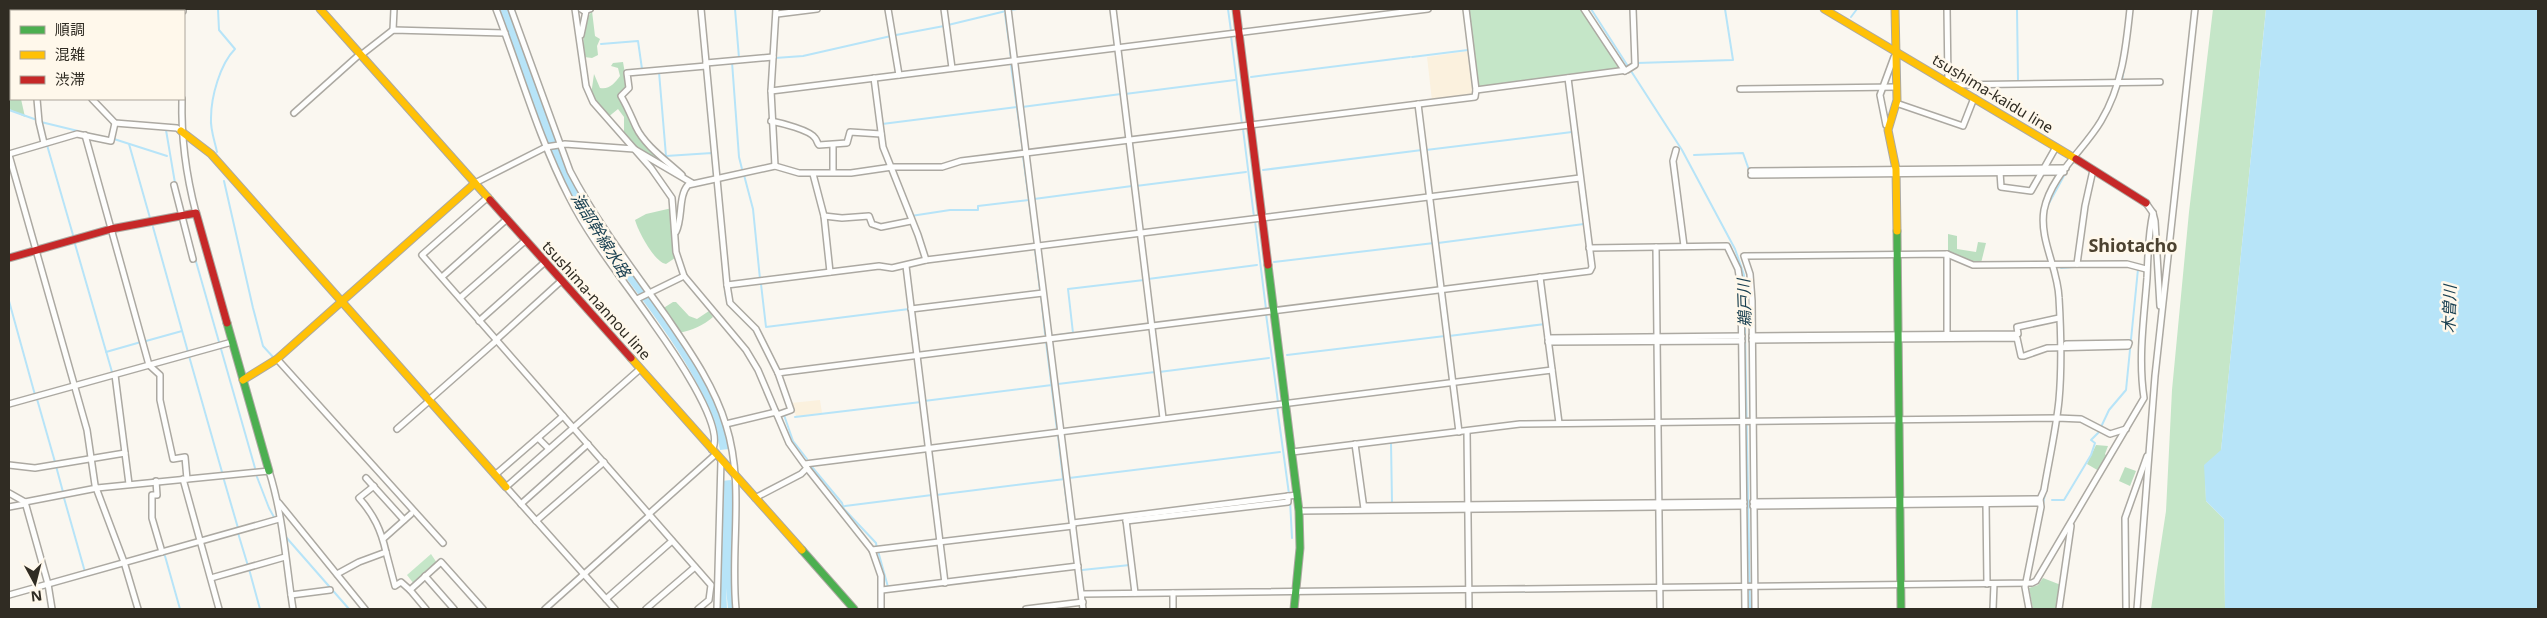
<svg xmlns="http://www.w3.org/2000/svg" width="2547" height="618" font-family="'Noto Sans','Noto Sans JP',sans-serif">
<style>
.built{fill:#fbf1de}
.green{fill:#c5e6c8}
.forest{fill:#bcdfc0}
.water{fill:#b7e4f8}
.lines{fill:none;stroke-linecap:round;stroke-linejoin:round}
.stream{stroke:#b7e4f8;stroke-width:2}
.street-casing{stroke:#aca9a2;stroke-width:8}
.fast-casing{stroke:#aca9a2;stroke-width:9}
.slow-casing{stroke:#aca9a2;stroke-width:9}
.jam-casing{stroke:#aca9a2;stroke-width:9}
.street{stroke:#fefefd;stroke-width:5}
.fast{stroke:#4caf50;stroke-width:7}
.slow{stroke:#ffc107;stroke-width:7}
.jam{stroke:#c62828;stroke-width:7}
.labels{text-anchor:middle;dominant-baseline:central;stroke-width:5;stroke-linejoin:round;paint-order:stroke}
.street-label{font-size:15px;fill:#302c23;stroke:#fff8eb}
.water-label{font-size:16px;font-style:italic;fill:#1a4051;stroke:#fff8eb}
.quarter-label{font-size:18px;font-weight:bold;fill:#4c4230;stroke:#fff8eb}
</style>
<rect width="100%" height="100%" fill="#faf7f0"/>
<g class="built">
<polygon points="1468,51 1473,95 1432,101 1427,57"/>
<polygon points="820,400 822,413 796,416 791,403"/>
</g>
<g class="green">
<polygon points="1468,9 1581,9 1620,68 1480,87 1478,85"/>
<polygon points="2213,9 2266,9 2221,451 2205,465 2206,501 2224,519 2225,609 2151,609 2166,511 2172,390 2189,212"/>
<polygon points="431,554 437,563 414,584 407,575"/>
</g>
<g class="forest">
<path d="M592 11 595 36 600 39 597 46 598 55 592 58 584 57C583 42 582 24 592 11Z"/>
<path d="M623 62 627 85 618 94 632 116 634 125 666 164 634 147 624 137V117L618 109 607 118 591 95 594 74 600 88C609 90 615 83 620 76L618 68 611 66 613 63Z"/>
<polygon points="9,83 11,83 11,99 21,99 25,117 9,109 11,94"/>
<path d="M672 208 675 258 666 264C654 262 638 231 635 220L646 214Z"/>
<polygon points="1948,234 1957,236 1957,249 1976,252 1978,242 1986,243 1981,263 1972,263 1948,252"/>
<path d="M673 302H676L689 316 697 319 709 311 713 317C702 326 693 330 679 333L662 309Z"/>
<polygon points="2096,445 2108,446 2105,454 2107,457 2099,471 2087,464"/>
<polygon points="2125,467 2136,471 2130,486 2119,481"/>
<polygon points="2043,578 2061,585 2057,609 2033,609 2029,588 2038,585"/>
</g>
<g class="water">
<path d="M499 9H509C533 74 552 145 587 206 631 284 715 357 729 449L720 450C708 365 619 280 577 206 543 146 523 73 499 9Z"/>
<polygon points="2266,9 2538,9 2538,609 2225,609 2224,519 2206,501 2204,465 2221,450"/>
<path d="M731 480C743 521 728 567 734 609H728L726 588 727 609H720L721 481Z"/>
</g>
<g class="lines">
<g class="stream">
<polyline points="735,9 739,58"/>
<polyline points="1228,9 1231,31"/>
<polyline points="1591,9 1682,150 1735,249 1744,275 1750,609"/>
<polyline points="2017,9 2018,80"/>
<polyline points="1011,10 1017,9"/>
<polyline points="1005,14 1009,42"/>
<polyline points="1851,17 1857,9"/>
<polyline points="948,25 1006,11"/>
<polyline points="896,35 944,26"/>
<polyline points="1231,36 1242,124"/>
<polyline points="601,44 638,41 642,69"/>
<polyline points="1010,50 1011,58"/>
<polyline points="10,57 11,49"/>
<polyline points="1412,57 1468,50"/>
<polyline points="775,58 803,56 891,36"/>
<polyline points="732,62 739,157 742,169"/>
<polyline points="1637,63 1733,60 1725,9"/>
<polyline points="1011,65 1023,151"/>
<polyline points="659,72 666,156 712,153 714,176"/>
<polyline points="1251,77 1410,57"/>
<polyline points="2074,86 2114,85"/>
<polyline points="1125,94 1235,80"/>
<polyline points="2115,97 2122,80 2127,51"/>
<polyline points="1022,107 1121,94"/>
<polyline points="9,110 37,120"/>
<polyline points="41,122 78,131"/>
<polyline points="882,124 1017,107"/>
<polyline points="1243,129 1254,217"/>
<polyline points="166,130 175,183"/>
<polyline points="82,132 107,138"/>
<polyline points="114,139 167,156"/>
<polyline points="129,144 150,218"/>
<polyline points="47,145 73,235"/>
<polyline points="1426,150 1572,132"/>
<path d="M217 152C215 142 210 129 211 118 211 97 220 64 235 49L219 30 218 9"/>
<polyline points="1694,155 1743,153 1749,170"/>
<polyline points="1023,156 1035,244"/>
<polyline points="1263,170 1422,150"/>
<polyline points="744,175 753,209 760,279"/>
<polyline points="224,181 253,308 263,346 273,357"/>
<polyline points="715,181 726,298"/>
<polyline points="1136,186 1246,172"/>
<polyline points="1034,199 1132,186"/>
<polyline points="2048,205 2065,174"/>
<polyline points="911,216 950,210 978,210 978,206 1029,200"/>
<polyline points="1255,221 1266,309"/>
<polyline points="153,227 188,352"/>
<polyline points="1438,243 1584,224"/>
<polyline points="75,244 112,372"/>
<polyline points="1035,249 1040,290"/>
<polyline points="195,258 219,342"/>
<polyline points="1274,262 1434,243"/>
<polyline points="2056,267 2058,277"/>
<polyline points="2061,268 2074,267"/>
<polyline points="1148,279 1257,265"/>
<polyline points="761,284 766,327 909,309"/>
<polyline points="1041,295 1045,334"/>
<polyline points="9,301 35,395"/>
<polyline points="1266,314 1278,402"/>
<polyline points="1052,336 1073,333 1068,289 1144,280"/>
<polyline points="1449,336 1545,324"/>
<polyline points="146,341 182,331"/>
<polyline points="1046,342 1057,430"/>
<polyline points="221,349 255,468"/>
<polyline points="106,352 141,342"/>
<polyline points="1287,355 1445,336"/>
<polyline points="189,356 222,472"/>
<polyline points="1159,372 1269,358"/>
<polyline points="1058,384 1155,372"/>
<polyline points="37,399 55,462"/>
<polyline points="924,401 1052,385"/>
<polyline points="1277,406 1289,494"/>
<polyline points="784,415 793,441 807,459"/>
<polyline points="795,417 921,402"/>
<polyline points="2101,427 2109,410 2126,390 2138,269"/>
<polyline points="1058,435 1063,479"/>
<polyline points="1391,442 1392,503"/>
<polyline points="56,466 63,492"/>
<polyline points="812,467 842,503 844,509 876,543 877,549"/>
<polyline points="257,477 269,508 275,519"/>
<polyline points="1069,478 1280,452"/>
<polyline points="224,480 238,528"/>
<polyline points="1064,481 1069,520"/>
<polyline points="936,495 1065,479"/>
<polyline points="64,498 85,572"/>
<polyline points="1290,500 1292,538"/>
<polyline points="2052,500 2064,500 2091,455 2095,443 2091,440 2100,431"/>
<polyline points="2043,504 2045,494"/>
<polyline points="845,506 932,495"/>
<polyline points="1306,508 1362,508"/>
<polyline points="1183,512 1286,499"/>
<polyline points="1076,525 1124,519"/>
<polyline points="238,533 248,566"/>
<polyline points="285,536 349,609"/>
<polyline points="878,551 888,587"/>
<polyline points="166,553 177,550"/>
<polyline points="165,556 180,609"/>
<polyline points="142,560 161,555"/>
<polyline points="249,569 260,609"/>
<polyline points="1082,570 1130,565"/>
<polyline points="1472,592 1656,590"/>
</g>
<defs>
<g id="street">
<path d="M496 9C520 71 538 137 569 197 591 241 625 282 653 323 668 344 727 427 712 450"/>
<path d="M511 9 570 171C597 223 632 268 666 316 689 350 714 385 726 425 745 485 730 548 736 609"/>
<polyline points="575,9 586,86 593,102 651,168 672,198 676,252 684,276 746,350 758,370 789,443 807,468 801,474 755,498"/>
<polyline points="581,9 584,11 590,9"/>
<polyline points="701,9 727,285 879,266 892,268 926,260 1580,178"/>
<polyline points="888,9 899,75"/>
<polyline points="944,9 952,68"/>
<polyline points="1008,9 1083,609"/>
<polyline points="1113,9 1163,418"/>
<polyline points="1584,9 1625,71"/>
<polyline points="1947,9 1948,82"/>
<polyline points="19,11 20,9"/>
<polyline points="183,11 183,9"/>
<polyline points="777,14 817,9"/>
<polyline points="9,22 11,24"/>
<polyline points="393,30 394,9"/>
<polyline points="581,35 586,11"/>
<polyline points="9,48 11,30"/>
<polyline points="361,55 393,30 505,33"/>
<polyline points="706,63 773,57"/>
<polyline points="874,78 883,147 918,235 926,260"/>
<polyline points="9,82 11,82"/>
<polyline points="1953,85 2160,82"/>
<polyline points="1740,89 1897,87"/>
<polyline points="1476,90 1627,70 1635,65 1633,9"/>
<polyline points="771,91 1428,9"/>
<polyline points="37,99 39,122 44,143"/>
<polyline points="92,99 115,123 177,128 181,131"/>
<path d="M182 99C181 138 186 175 196 213"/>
<polyline points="1896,103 1963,126 1974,98"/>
<polyline points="1418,104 1459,432"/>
<polyline points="294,113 360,54"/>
<path d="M771 121C781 123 810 130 815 138 817 140 817 143 819 145L847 143 850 132 881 134"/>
<polyline points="1886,125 1880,95 1894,57"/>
<polyline points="85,135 149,365 160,375 160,400 173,459 185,457 187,479"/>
<polyline points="833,145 833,172"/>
<polyline points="1676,150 1673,161 1684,246"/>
<polyline points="9,154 77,134 111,141 115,123"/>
<polyline points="9,155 87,430 95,485 124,562 138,609"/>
<polyline points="775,166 771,91 776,9"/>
<polyline points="1751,171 2066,168"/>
<polyline points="2000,172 2001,187 2031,191 2056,147"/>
<polyline points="813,174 824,216 830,272"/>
<path d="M682 175C667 161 645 146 636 127 631 116 627 106 621 96L629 88 627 73 706 66"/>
<polyline points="1751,175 2064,172"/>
<polyline points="475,183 546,147 565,144 634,149 692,183"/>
<polyline points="174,185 193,259"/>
<polyline points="488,197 422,255 711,585 709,600 698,609"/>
<polyline points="2146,203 2153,213 2155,221 2160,306"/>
<polyline points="824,216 842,218 869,216 872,224 881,227 911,221"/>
<path d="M676 232C683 218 678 196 688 185L775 166 799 173H851L892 167H942L961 161 1475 97 1476 90 1466 9"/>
<polyline points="1656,247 1660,609"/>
<polyline points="1589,248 1727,246 1738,269 1741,288 1745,609"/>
<polyline points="1947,254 1947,334"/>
<polyline points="2077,264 2085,206 2093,170"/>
<polyline points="906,266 945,583"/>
<polyline points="442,277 507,219"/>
<polyline points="1540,277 1559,423"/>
<polyline points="727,285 730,303 756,329 778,373"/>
<polyline points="460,298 526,240"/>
<polyline points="637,299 684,276"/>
<polyline points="911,309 1043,293"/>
<polyline points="479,321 545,262"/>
<polyline points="1752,336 2018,334 2017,327 2059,318"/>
<polyline points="1548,338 1742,336"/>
<polyline points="496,340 561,281"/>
<polyline points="1752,340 2017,338 2021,356 2024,356 2047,348 2128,346 2129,343 2066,344 2066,347"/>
<polyline points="1548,342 1742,341"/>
<polyline points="277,359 443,543"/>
<polyline points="115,375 129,484"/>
<polyline points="429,400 496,341"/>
<polyline points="9,404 232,342"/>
<polyline points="777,415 791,410 778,373 785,372 1590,271 1592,267 1568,78"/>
<polyline points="726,424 776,412"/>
<polyline points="397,429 429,401"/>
<polyline points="1467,431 1469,609"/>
<polyline points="538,438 549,449"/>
<polyline points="1355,444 1364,509"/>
<polyline points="1292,452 1520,424 2057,418 2081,419 2110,434 2126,429"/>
<polyline points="805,464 1552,370"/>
<polyline points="9,465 35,468 125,453"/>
<polyline points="807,468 872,550 881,576 881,609"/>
<polyline points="495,475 563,416"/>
<polyline points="366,478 404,520"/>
<polyline points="183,479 219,609"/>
<polyline points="156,481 157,495 152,495 152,518 162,552"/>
<path d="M374 486 359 498C374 515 381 530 386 552"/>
<path d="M9 493 25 502 97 488 269 471C283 515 286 563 293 609"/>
<polyline points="25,502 48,584 52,609"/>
<polyline points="1753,502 2040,499"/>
<polyline points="279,503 365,609"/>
<polyline points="1986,503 1987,584"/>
<polyline points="521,504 588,444"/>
<polyline points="1364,506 1744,502"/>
<polyline points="1753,506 2040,503"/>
<polyline points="9,507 25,504"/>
<polyline points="1299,511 1744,506"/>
<polyline points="650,513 716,454"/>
<polyline points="1126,520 1135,593"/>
<polyline points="536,521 604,462"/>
<polyline points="1126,521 1288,502 1288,496"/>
<polyline points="1073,523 1297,495"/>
<polyline points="383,539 411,514"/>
<polyline points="872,550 1073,526"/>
<polyline points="337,574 359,562 386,552 395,586 401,582 410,590"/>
<polyline points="425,576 454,609"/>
<polyline points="211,578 285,557"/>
<polyline points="882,590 1078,566"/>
<polyline points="1173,593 1173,609"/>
<path d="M1082 594 2032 583 2036 581 2144 398C2138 358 2144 318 2147 278 2148 256 2148 235 2153 213"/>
<polyline points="9,595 279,519"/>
<polyline points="291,595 330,590"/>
<polyline points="606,599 672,541"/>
<polyline points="426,609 410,590 441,562 483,609"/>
<polyline points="545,609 649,516"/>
<polyline points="615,609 506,487 640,369"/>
<polyline points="646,609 695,567"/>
<polyline points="717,609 721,460"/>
<polyline points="1026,609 1083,602"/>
<polyline points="1755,609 1752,301 1750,274 1744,256 1947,254 1973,265 2127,264 2146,269"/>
<polyline points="1993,609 1994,584"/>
<path d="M2029 609 2025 587 2041 507 2040 499 2044 490C2049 460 2056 430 2059 400 2062 367 2061 332 2059 298 2058 268 2039 240 2044 210 2051 175 2084 150 2101 121 2122 86 2126 48 2130 9"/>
<polyline points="2059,609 2071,526"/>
<polyline points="2126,609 2125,518 2147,456"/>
<polyline points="2137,609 2155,376 2195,9"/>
</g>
<g id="fast">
<polyline points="1897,231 1901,609"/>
<polyline points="1268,265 1299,511 1300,548 1294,609"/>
<polyline points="227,323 269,471"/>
<polyline points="802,550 854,609"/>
</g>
<g id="slow">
<polyline points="320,9 490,200"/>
<polyline points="1824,9 2076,159"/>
<polyline points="1895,9 1897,100 1888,130 1896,169 1897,231"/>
<polyline points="181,131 211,154 506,487"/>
<polyline points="631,358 802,550"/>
<polyline points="243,380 277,359 475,183"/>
</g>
<g id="jam">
<polyline points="1236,9 1268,265"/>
<polyline points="2076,159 2146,203"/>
<polyline points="490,200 631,358"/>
<polyline points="9,258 111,229 196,213 227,323"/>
</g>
</defs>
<use href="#street" class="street-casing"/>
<use href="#fast" class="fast-casing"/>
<use href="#slow" class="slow-casing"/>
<use href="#jam" class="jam-casing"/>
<use href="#street" class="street"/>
<use href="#fast" class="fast"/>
<use href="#slow" class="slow"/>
<use href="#jam" class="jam"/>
</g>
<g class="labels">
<g class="street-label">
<text transform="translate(1993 93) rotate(31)">tsushima-kaidu line</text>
<text transform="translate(597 300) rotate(48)">tsushima-nannou line</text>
</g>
<g class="water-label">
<text transform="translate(601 235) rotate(58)">海部幹線水路</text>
<text transform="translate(1744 303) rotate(-92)">鵜戸川</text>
<text transform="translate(2449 309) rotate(-88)">木曽川</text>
</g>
<g class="quarter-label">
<text x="2133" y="245">Shiotacho</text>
</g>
</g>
<rect width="2547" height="618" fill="none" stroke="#302c23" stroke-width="20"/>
<rect x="10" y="10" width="175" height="90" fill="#fff8eb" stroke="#aca69b"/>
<rect x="20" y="26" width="25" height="8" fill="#4caf50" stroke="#aca69b"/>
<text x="55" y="35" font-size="15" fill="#302c23">順調</text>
<rect x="20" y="51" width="25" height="8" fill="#ffc107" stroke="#aca69b"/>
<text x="55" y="60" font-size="15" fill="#302c23">混雑</text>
<rect x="20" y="76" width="25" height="8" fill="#c62828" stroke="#aca69b"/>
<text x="55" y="85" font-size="15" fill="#302c23">渋滞</text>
<g transform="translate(35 583) rotate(173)" stroke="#fff8eb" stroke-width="4" paint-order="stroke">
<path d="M0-4L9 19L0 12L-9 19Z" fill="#302c23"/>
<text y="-8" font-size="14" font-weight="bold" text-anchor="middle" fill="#302c23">N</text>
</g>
</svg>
